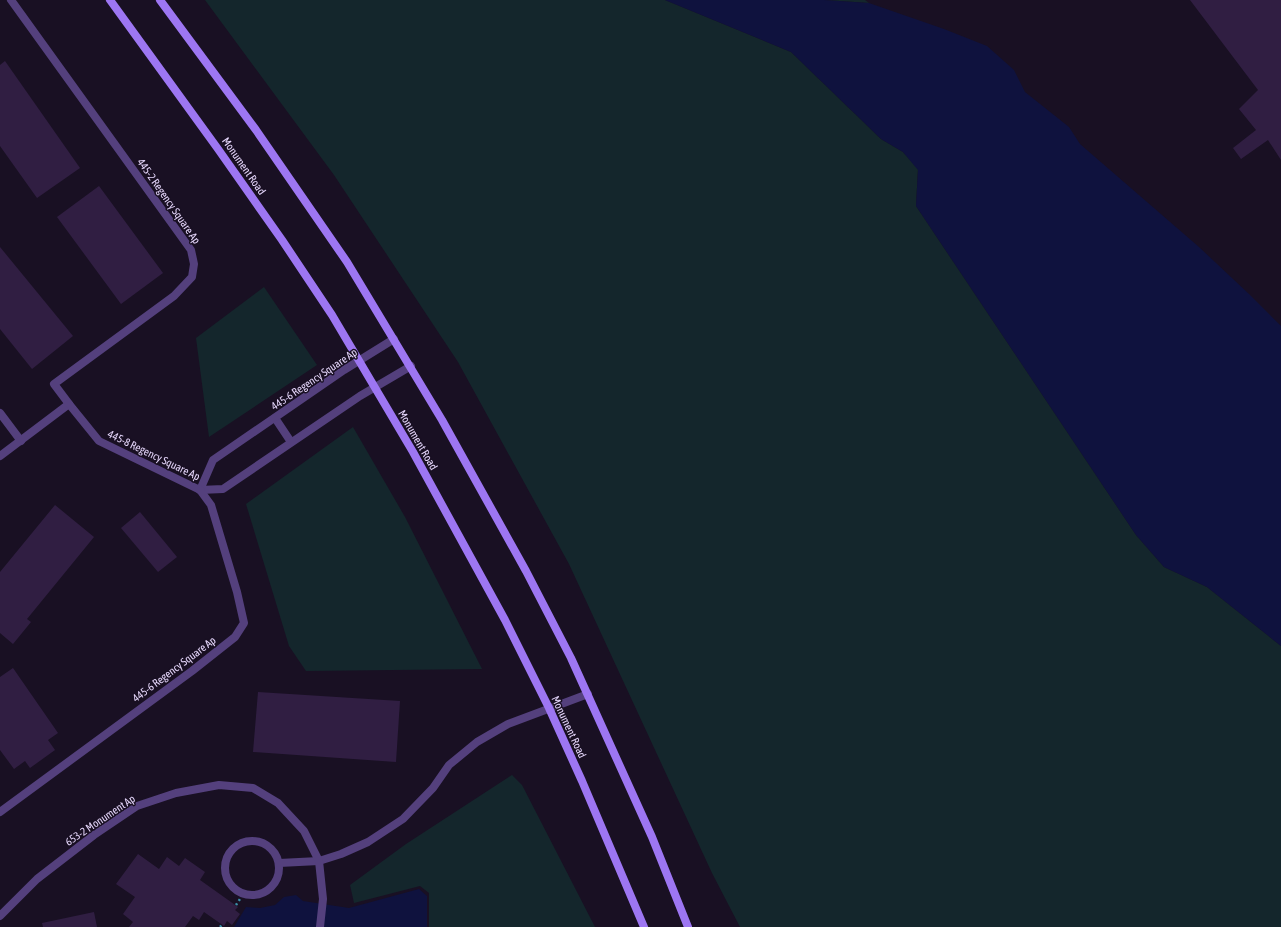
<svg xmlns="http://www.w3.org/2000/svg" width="1281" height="927" font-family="'Asap Condensed',sans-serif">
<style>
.green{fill:#14262c}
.water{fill:#0f123e}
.building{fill:#301e42}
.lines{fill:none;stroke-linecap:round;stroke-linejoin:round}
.path{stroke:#3a91ab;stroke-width:2.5;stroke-dasharray:2 3;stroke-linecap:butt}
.minor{stroke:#54407d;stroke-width:8}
.secondary{stroke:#9d76f2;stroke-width:8}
.labels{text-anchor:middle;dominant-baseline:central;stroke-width:3;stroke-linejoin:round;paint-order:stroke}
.street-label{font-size:11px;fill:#e5d6fb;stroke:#191023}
</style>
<rect width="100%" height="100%" fill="#191023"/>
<g class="green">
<polygon points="205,0 665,0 791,52 881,139 903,152 918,169 916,206 1136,535 1164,567 1207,587 1281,646 1281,927 740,927 712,873 569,564 458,362 334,175"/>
<polygon points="824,0 865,0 869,3"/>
<polygon points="264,287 317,365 209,437 196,338"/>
<polygon points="353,427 405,517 482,669 306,671 289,646 246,504"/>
<polygon points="512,775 522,785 595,927 429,927 429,893 420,886 354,903 350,885 406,844"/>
</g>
<g class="water">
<polygon points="665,0 824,0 869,3 944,29 987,46 1014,70 1025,92 1069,127 1080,144 1199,247 1249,294 1281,326 1281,646 1207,587 1164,567 1136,535 916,206 918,170 903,152 881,139 791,52"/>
<polygon points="419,889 427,896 427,927 234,927 246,907 260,908 275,905 284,897 296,895 303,901 349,908"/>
</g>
<g class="building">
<polygon points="1190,0 1281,0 1281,160 1268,140 1241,159 1233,148 1256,130 1239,109 1258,90"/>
<polygon points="5,61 80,168 37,198 0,146 0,65"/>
<polygon points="99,186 163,273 121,304 57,217"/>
<polygon points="0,247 73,336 32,369 0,329"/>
<polygon points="55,505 94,537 27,619 31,622 13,644 0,633 0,572"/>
<polygon points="140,512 177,557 158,572 121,528"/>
<polygon points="13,668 58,733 48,740 55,750 30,768 25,761 14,769 0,750 0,677"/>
<polygon points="258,692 400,701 396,762 253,752"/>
<polygon points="138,854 159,869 167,857 179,866 185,858 205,872 200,880 238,907 235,910 240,914 232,925 227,921 224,926 204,912 199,920 193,916 185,927 129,927 133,922 123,914 135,897 116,884"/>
<polygon points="94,912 97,927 43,927 42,923"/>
</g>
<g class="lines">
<g class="path">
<polyline points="236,905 244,893"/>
<polyline points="220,927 222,925"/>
</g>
<g class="minor">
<polyline points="0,413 21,441"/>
<polyline points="275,418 291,442"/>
<polyline points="0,456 69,404"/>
<polyline points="200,490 213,460 344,370 394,339"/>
<polyline points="200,490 223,489 360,396 411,366"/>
<polyline points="0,812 192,671 235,637 244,623 237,592 211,505 200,490 99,441 69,404 54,384 174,296 192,277 194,264 191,250 11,0"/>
<circle cx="252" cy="868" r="27"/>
<polyline points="279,863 319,861 341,854 368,842 403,819 433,788 449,765 477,742 508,724 588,694"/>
<polyline points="0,916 37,879 94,835 137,806 176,793 219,785 253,788 278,803 304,831 319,861 323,899 320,927"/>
</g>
<g class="secondary">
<polyline points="110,0 218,149 282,240 332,315 413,452 505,620 549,708 582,781 644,927"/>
<polyline points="160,0 256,130 347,262 442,420 526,571 571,658 652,837 688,927"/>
</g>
</g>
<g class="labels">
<g class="street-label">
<text transform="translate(244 166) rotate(55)">Monument Road</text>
<text transform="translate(169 201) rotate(55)">445-2 Regency Square Ap</text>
<text transform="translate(314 379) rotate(-34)">445-6 Regency Square Ap</text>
<text transform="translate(418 440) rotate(60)">Monument Road</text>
<text transform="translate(154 455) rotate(26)">445-8 Regency Square Ap</text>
<text transform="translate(174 669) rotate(-37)">445-6 Regency Square Ap</text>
<text transform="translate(569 727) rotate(65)">Monument Road</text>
<text transform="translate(100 820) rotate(-34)">653-2 Monument Ap</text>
</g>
</g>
</svg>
